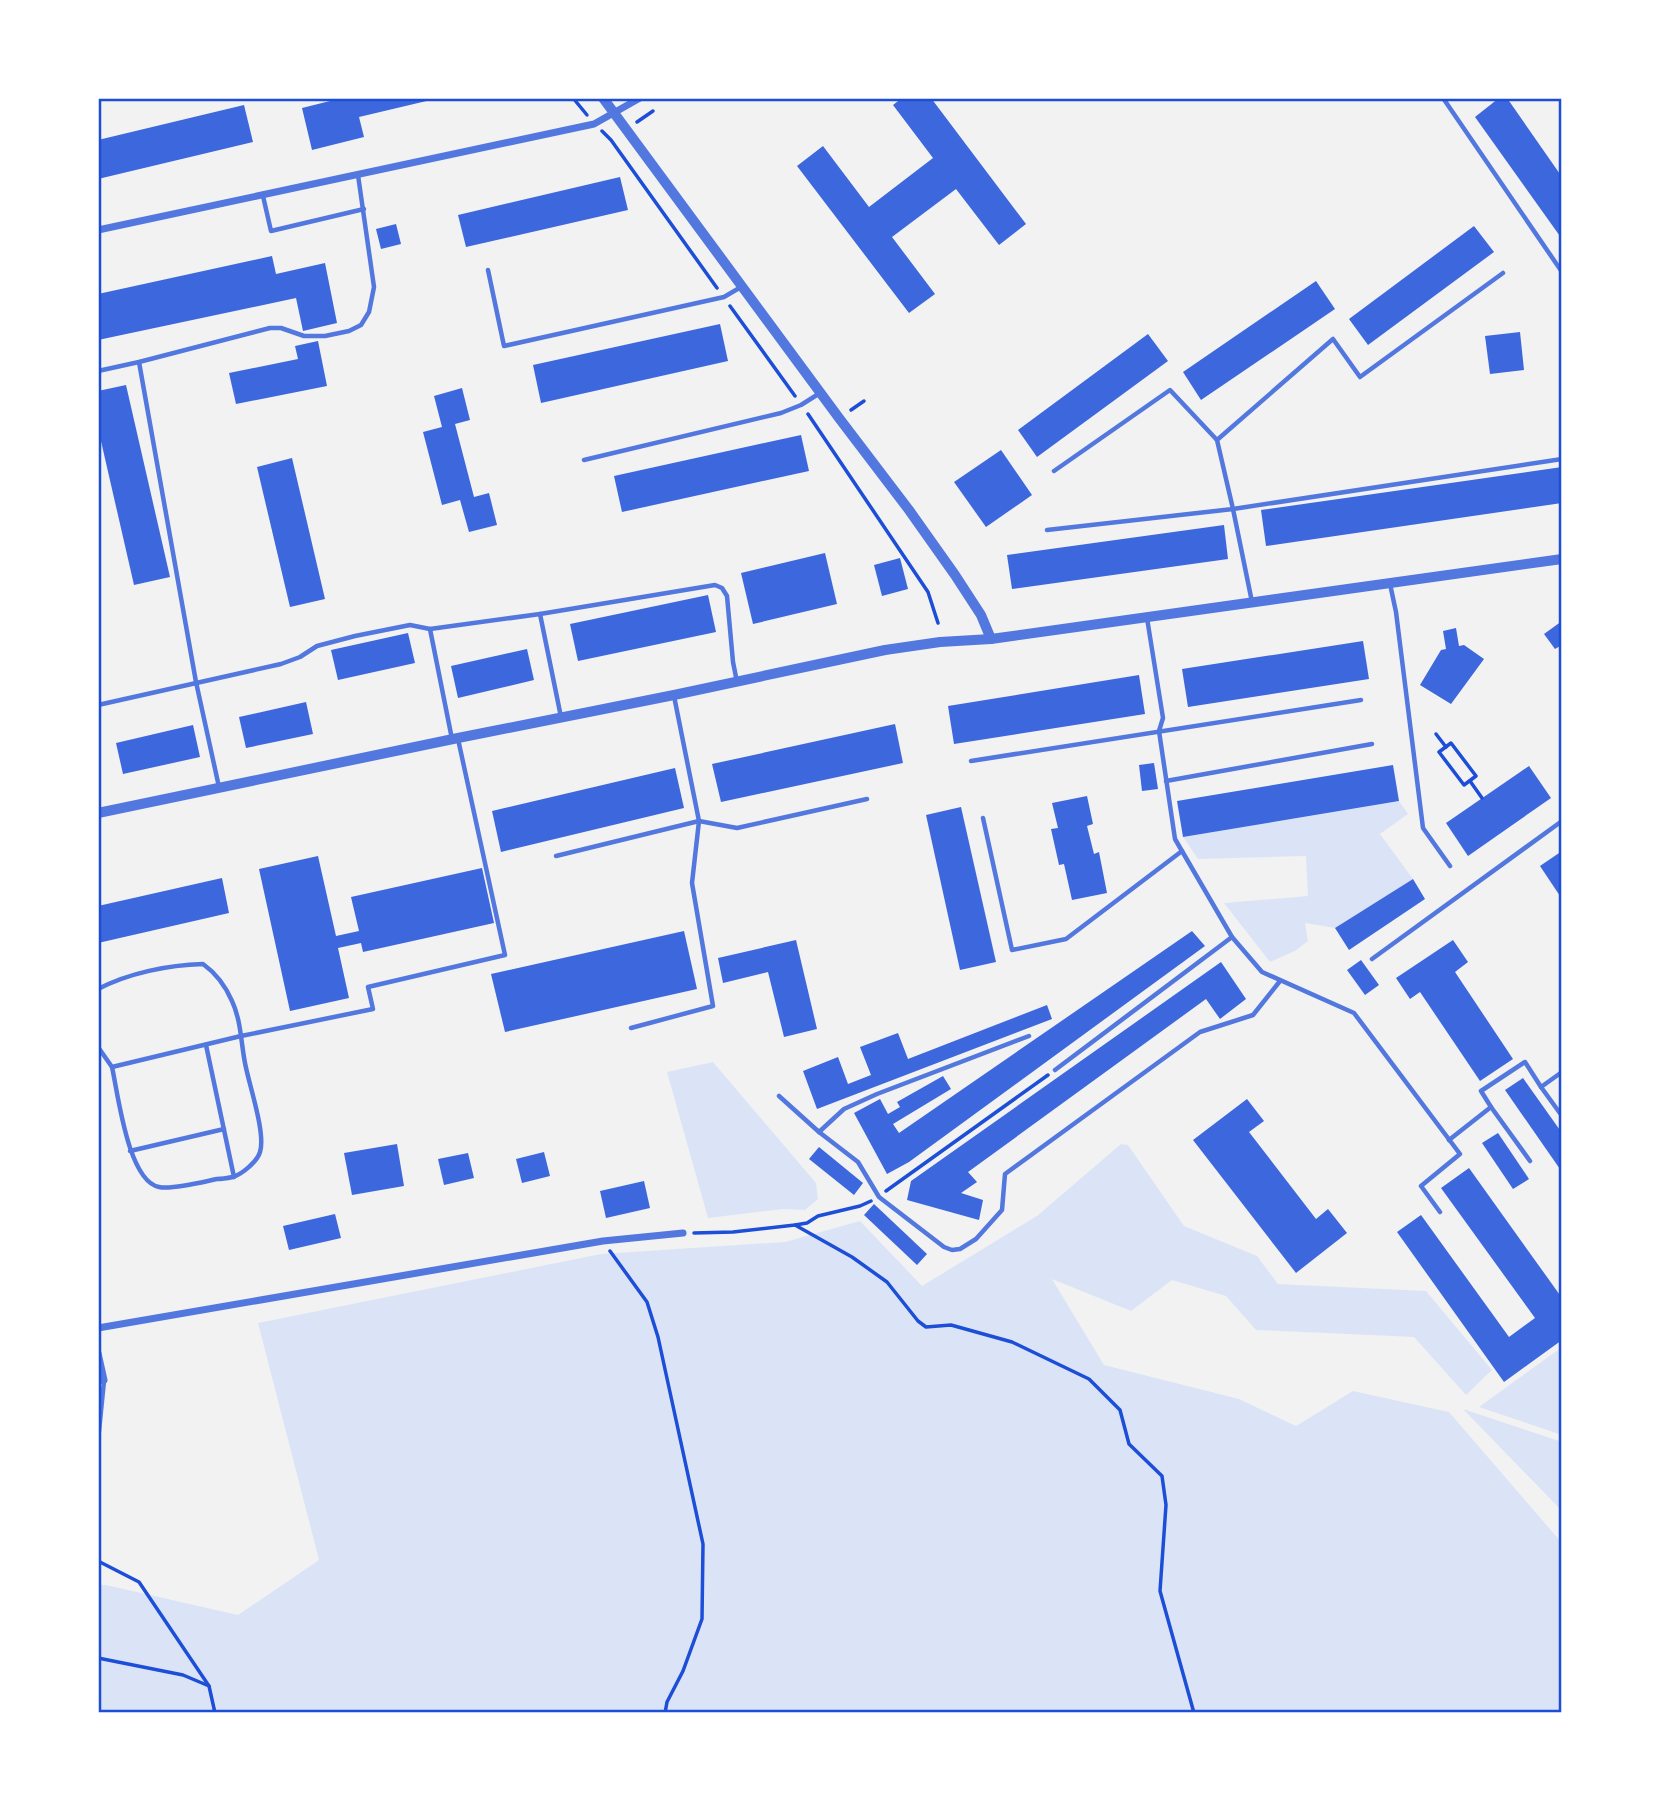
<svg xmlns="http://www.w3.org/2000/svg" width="1660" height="1811" font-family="Montserrat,sans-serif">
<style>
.green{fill:#dbe4f7}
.building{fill:#3d67dc}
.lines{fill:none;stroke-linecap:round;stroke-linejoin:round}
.path{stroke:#1d4ed8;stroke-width:3.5}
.service{stroke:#5277de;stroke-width:4.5}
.minor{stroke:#5277de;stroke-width:7}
.tertiary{stroke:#5277de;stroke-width:10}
.neatline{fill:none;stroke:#1d4ed8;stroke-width:2.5}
</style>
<rect width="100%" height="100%" fill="#f2f2f2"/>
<g class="green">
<polygon points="1399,801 1408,814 1380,834 1413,879 1335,928 1305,923 1308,941 1295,951 1270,962 1224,903 1308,896 1306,856 1198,859 1183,837"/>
<polygon points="713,1062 816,1183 818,1199 805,1210 783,1209 708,1218 667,1072"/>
<polygon points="1121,1144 1128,1145 1184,1226 1257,1256 1278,1284 1426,1291 1492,1370 1466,1395 1414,1337 1256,1330 1226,1296 1172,1280 1131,1311 1052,1279 1104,1365 1239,1399 1296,1426 1353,1391 1449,1412 1562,1543 1562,1713 98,1713 98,1585 106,1585 238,1615 319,1560 258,1323 601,1254 785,1242 860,1221 922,1286 1037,1216"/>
<polygon points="1562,1347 1562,1435 1479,1407"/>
<polygon points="1463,1409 1562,1442 1562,1511"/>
</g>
<g class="building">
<polygon points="342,98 435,98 435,99 359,117 364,137 312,150 302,108"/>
<polygon points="902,98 931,98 1026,224 999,245 956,189 892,237 935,294 909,313 797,166 823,146 869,207 933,158 893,105"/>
<polygon points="1499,98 1507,98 1562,177 1562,239 1475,117"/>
<polygon points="244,105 253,142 98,179 98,140"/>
<polygon points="620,177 628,210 466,247 458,215"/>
<polygon points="396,224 401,244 381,249 376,229"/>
<polygon points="1474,226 1494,252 1368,345 1349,319"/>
<polygon points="272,256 276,274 325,263 337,323 303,331 296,298 98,340 98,294"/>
<polygon points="1316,281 1335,309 1201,400 1183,372"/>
<polygon points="720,324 728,361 541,403 533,365"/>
<polygon points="1520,332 1524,370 1490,374 1485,336"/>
<polygon points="1148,334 1168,361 1037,457 1018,430"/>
<polygon points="318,341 327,386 236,404 229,373 298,359 295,346"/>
<polygon points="126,385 170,577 134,585 98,428 98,391"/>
<polygon points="462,388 470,420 455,424 474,497 489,493 497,525 469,532 460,500 442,505 423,432 442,427 434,396"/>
<polygon points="801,435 809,471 622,512 614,476"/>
<polygon points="1001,450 1032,495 986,527 954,482"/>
<polygon points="292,458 325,599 290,607 257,467"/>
<polygon points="1562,467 1562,503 1266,546 1261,510"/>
<polygon points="1224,525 1228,559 1012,589 1007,555"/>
<polygon points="825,553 837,604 753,624 741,573"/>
<polygon points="900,558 908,589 882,596 874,565"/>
<polygon points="708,595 716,632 578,661 570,624"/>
<polygon points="1562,621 1562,645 1555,649 1544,634"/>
<polygon points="1456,628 1459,646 1464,645 1484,659 1451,704 1420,685 1441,650 1446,649 1443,631"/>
<polygon points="408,633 415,663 338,680 331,650"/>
<polygon points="1363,641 1369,679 1188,707 1182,669"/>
<polygon points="527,649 534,680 458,698 451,666"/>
<polygon points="1139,675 1145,714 954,744 948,706"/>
<polygon points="306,702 313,734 246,748 239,717"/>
<polygon points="895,724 903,763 721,802 712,764"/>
<polygon points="193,725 200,757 123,774 116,743"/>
<polygon points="1154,763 1158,789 1142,791 1139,765"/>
<polygon points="1393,765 1399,801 1183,837 1177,801"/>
<polygon points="1529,766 1551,798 1468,856 1446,823"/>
<polygon points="675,768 684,808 501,852 492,811"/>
<polygon points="1087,796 1093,824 1087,826 1094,854 1099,852 1107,893 1072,900 1064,864 1059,865 1051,829 1058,828 1052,803"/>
<polygon points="961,807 996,962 960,970 926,815"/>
<polygon points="1562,851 1562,899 1540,866"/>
<polygon points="318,856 336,936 359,931 351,897 482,868 494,923 363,952 361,943 338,948 349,998 290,1011 259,869"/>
<polygon points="222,878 229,913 98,943 98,906"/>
<polygon points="1413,879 1425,899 1349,950 1335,928"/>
<polygon points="684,931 697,989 505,1032 491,974"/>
<polygon points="1192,931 1205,946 909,1162 887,1174 854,1113 880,1099 888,1114 900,1107 897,1102 943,1076 951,1089 893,1124 899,1133"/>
<polygon points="796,940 817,1029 784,1037 768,972 723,983 718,958"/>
<polygon points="1453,940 1468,962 1455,972 1513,1059 1480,1081 1420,992 1410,999 1396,978"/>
<polygon points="1361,960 1379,985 1365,995 1347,970"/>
<polygon points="1221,962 1246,999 1220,1019 1206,999 968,1172 977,1182 961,1193 983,1200 979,1220 907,1200 911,1181"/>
<polygon points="1047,1005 1052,1019 817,1109 803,1071 838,1057 848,1084 871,1075 860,1047 898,1033 908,1059"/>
<polygon points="1523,1078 1562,1133 1562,1172 1505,1090"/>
<polygon points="1247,1099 1264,1121 1249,1132 1316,1219 1328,1209 1347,1233 1296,1273 1193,1140"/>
<polygon points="1498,1133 1529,1179 1513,1189 1482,1143"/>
<polygon points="397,1144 404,1186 352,1195 344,1153"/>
<polygon points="819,1147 863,1183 854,1195 809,1159"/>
<polygon points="544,1152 550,1176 522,1183 516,1159"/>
<polygon points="468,1153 474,1178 444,1185 438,1159"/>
<polygon points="1469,1168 1562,1298 1562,1340 1504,1382 1397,1232 1421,1215 1509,1337 1535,1318 1441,1188"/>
<polygon points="644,1181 650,1208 606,1218 600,1191"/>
<polygon points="874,1204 927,1254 917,1265 864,1215"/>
<polygon points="335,1214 341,1238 289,1250 283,1226"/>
</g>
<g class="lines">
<g class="path">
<polyline points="573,98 587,115"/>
<polyline points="637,122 653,111"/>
<polyline points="602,131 611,140 717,288"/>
<polyline points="730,306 795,396"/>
<polyline points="851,410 864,401"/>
<polyline points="808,414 928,592 938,623"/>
<polyline points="1436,734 1446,747"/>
<polygon points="1451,743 1476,776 1464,785 1439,752"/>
<polyline points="1470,781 1482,798"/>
<polyline points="886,1191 1048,1075"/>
<polyline points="795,1225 852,1257 887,1282 918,1321 926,1327 951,1325 1012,1342 1089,1379 1120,1410 1129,1444 1162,1476 1166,1505 1160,1591 1194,1713"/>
<polyline points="694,1233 733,1232 795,1225 807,1223 818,1216 860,1206 871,1201"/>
<polyline points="610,1251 647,1302 658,1337 703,1544 702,1619 683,1671 667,1702 665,1713"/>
<polyline points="98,1561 139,1582 209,1686"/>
<polyline points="98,1658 183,1675 209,1686 215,1713"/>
</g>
<g class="service">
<polyline points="1443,98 1562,272"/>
<polyline points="263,196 271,231 364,209"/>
<polyline points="488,270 504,346 724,297 741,287"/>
<polyline points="139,362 196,682 219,787"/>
<polyline points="98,371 139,362 270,328 281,328 304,336 325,336 349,331 361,325 369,312 374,287 358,175"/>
<polyline points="1217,440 1333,339 1360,377 1503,273"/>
<polyline points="584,460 781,413 801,405 820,393"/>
<polyline points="1047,530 1233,509 1217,440 1170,390 1054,471"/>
<polyline points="1390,584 1396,612 1423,828 1450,866"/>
<polyline points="1252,602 1233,509 1562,459"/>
<polyline points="1147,618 1163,718 1159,731 1175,839 1232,937 1262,972 1354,1013 1460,1154 1421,1186 1440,1212"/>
<polyline points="98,705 281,664 300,657 317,646 355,636 410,625 430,629"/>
<polyline points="561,717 540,614 715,585 722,588 727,596 733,662 737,682"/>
<polyline points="452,739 430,629 540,614"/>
<polyline points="971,761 1361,700"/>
<polyline points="1166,781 1372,744"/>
<polyline points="983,818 1012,950 1066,939 1182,851"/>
<polyline points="556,856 699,821 737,828 867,799"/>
<polyline points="1372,959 1562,821"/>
<path d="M98 989C129 973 168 965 203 964 217 974 225 985 232 1001 241 1020 241 1043 245 1063 249 1085 266 1133 260 1152 257 1162 242 1174 233 1177 228 1178 222 1179 217 1179 203 1182 172 1190 159 1187 128 1181 118 1094 112 1067"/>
<polyline points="631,1028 713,1006 692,883 699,821 674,696"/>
<polyline points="206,1045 234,1177"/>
<polyline points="98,1047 112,1067 241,1036 373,1009 368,987 505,955 458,739"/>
<polyline points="1055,1070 1232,937"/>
<polyline points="1541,1087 1562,1116"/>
<polyline points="779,1096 819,1132 858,1162 879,1197 944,1247 952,1250 960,1249 976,1239 1002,1210 1005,1174 1200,1032 1253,1015 1280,981"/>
<polyline points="1491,1107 1530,1161"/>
<polyline points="819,1132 844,1109 877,1094 1029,1036"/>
<polyline points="1449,1140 1491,1107 1481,1091 1525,1062 1541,1087 1562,1072"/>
<polyline points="130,1151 224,1129"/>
<polyline points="98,1441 104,1381"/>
</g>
<g class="minor">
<polyline points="98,230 594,124 640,98"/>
<polyline points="98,1328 603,1241 683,1233"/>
<polyline points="98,1353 104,1380 98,1381"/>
</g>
<g class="tertiary">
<polyline points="603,98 839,418 909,510 955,575 981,615 991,639"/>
<polyline points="98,813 458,738 674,695 885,650 940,642 991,639 1562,559"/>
</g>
</g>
<rect width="1660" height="1811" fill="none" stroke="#ffffff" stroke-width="200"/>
<rect x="100" y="100" width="1460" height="1611" class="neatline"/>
</svg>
